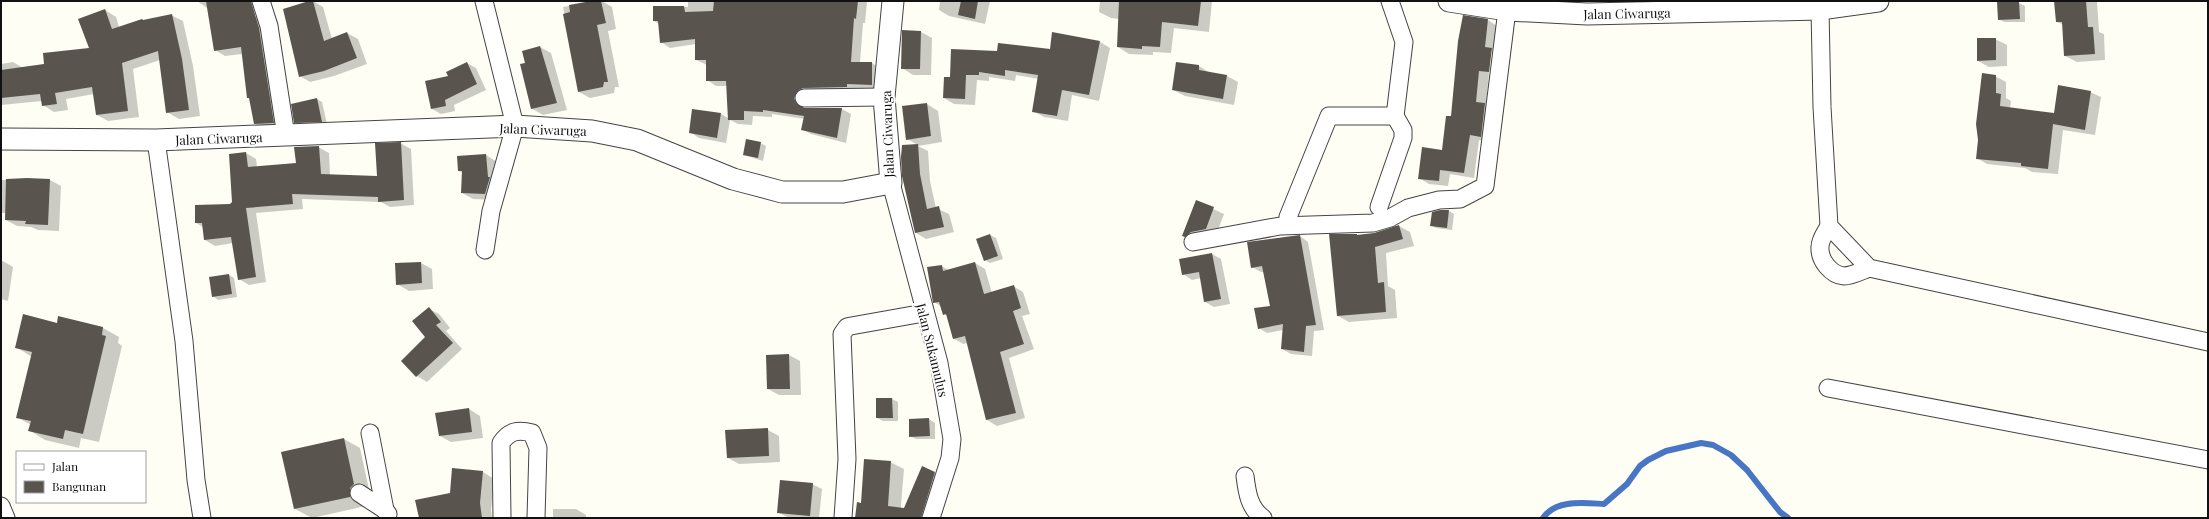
<svg xmlns="http://www.w3.org/2000/svg" width="2209" height="519" font-family="'Playfair Display',serif">
<style>
.shadow{fill:#0003}
.lines{fill:none;stroke-linecap:round;stroke-linejoin:round}
.stream{stroke:#4876c5;stroke-width:6}
.building{fill:#59554e}
.minor-casing{stroke:#444;stroke-width:19}
.tertiary-casing{stroke:#444;stroke-width:23}
.minor{stroke:#fff;stroke-width:17}
.tertiary{stroke:#fff;stroke-width:21}
.labels{text-anchor:middle;dominant-baseline:central;stroke-width:4;stroke-linejoin:round;paint-order:stroke}
.street-label{font-size:13px;fill:#111;stroke:#fff}
</style>
<rect width="100%" height="100%" fill="#fefef5"/>
<g class="shadow">
<polygon points="197,1 232,1 265,23 283,129 265,129 255,124 250,99 248,98 242,54 225,56 215,50 207,8"/>
<polygon points="313,1 323,7 332,39 347,33 358,39 367,64 334,76 310,82 300,76"/>
<polygon points="596,1 602,1 612,7 616,29 608,31 619,87 615,87 614,93 590,98 579,92 563,7"/>
<polygon points="688,1 867,2 865,23 863,23 860,63 872,63 881,69 880,90 803,103 804,109 842,109 851,114 846,143 811,134 802,129 805,119 772,114 772,117 753,116 752,125 738,124 730,120 726,143 699,138 690,132 721,114 728,118 728,86 716,86 707,80 707,65 696,60 696,44 670,48 661,42 659,24 654,21 654,7 688,7"/>
<polygon points="940,1 990,1 985,24 949,16 939,10"/>
<polygon points="1100,1 1212,1 1209,32 1174,28 1171,53 1153,52 1153,55 1129,54 1118,47 1119,19 1111,18 1099,12"/>
<polygon points="2055,1 2097,1 2099,32 2104,34 2105,60 2077,62 2065,56 2064,25 2057,22"/>
<polygon points="1998,3 2019,3 2025,6 2025,22 2004,22 1999,19"/>
<polygon points="105,10 116,17 119,27 171,15 183,21 193,66 200,116 179,119 167,112 160,60 133,69 139,117 108,121 97,115 94,94 66,99 68,110 54,112 43,105 42,101 1,105 1,64 13,62 23,68 45,65 90,49"/>
<polygon points="1488,20 1497,26 1499,77 1490,75 1493,50 1491,50 1486,104 1494,109 1490,142 1479,140 1474,178 1450,174 1448,186 1429,184 1419,178 1443,151 1451,117"/>
<polygon points="921,32 932,38 931,75 913,75 902,68"/>
<polygon points="1995,39 2007,45 2007,66 1989,67 1978,61"/>
<polygon points="1100,42 1110,48 1099,101 1072,95 1068,121 1044,117 1033,111 1039,79 1016,75 1015,81 989,77 989,81 977,80 975,105 954,104 944,98 951,78 998,52 1050,50"/>
<polygon points="540,47 551,53 567,110 543,115 531,108 526,64"/>
<polygon points="467,63 476,68 486,90 454,105 455,111 441,114 432,109 449,77"/>
<polygon points="1177,63 1199,66 1210,73 1227,76 1238,82 1234,105 1185,96 1173,90"/>
<polygon points="1995,76 2006,82 2006,98 2011,101 2010,108 2055,114 2090,92 2101,97 2095,135 2063,130 2058,174 2032,172 2025,168 1987,164 1977,158"/>
<polygon points="317,99 322,102 327,124 300,125 295,122"/>
<polygon points="927,104 938,111 942,142 918,146 928,151 930,181 936,208 949,214 954,232 926,239 916,233 911,214 913,213 918,145 907,139"/>
<polygon points="400,143 411,149 414,205 390,207 381,202 302,199 303,209 256,213 266,282 249,285 239,279 233,243 215,246 205,240 203,227 196,223 233,202 246,153 256,159 257,167 297,164 318,147 329,153 330,175 378,177"/>
<polygon points="760,143 766,146 763,161 744,155"/>
<polygon points="486,155 497,162 497,200 473,199 462,193 463,173 459,171"/>
<polygon points="1,180 50,180 61,186 59,231 38,230 31,227 17,226 6,220 6,213 1,213"/>
<polygon points="1196,201 1224,214 1216,235 1193,241 1183,235"/>
<polygon points="1449,211 1454,214 1452,230 1436,228 1431,225"/>
<polygon points="1399,226 1410,232 1414,246 1386,253 1388,286 1395,290 1397,318 1349,322 1338,316 1357,235 1374,234"/>
<polygon points="990,235 996,238 1003,259 990,263 985,260 978,239"/>
<polygon points="1300,236 1308,242 1324,330 1314,331 1312,356 1291,354 1282,349 1283,330 1267,333 1259,328 1271,307 1264,272 1261,272 1252,267"/>
<polygon points="1212,254 1221,259 1230,304 1214,307 1205,302 1201,278 1192,280 1183,274"/>
<polygon points="1,260 13,267 8,301 1,299"/>
<polygon points="421,263 432,269 433,289 409,291 397,284"/>
<polygon points="975,263 985,269 992,293 1013,286 1023,292 1030,314 1022,316 1034,349 1009,358 1025,418 997,426 987,420 968,343 963,344 953,338 948,316 944,314 942,307 934,302 941,266 949,270"/>
<polygon points="229,275 234,278 237,297 218,300 213,296"/>
<polygon points="429,309 439,314 450,328 446,331 462,349 427,382 417,376 402,361 426,338"/>
<polygon points="59,317 103,328 119,337 118,343 122,346 99,442 81,438 79,448 45,440 29,430 31,425 17,417 32,357 16,347 57,324"/>
<polygon points="789,355 800,361 801,395 779,395 768,389"/>
<polygon points="877,399 892,399 898,402 898,421 883,421 877,418"/>
<polygon points="469,409 480,416 483,438 451,442 440,436"/>
<polygon points="929,419 935,423 935,439 916,439 910,436 910,420"/>
<polygon points="768,430 779,436 780,462 739,464 728,458"/>
<polygon points="344,439 360,448 370,494 366,506 312,518 295,509"/>
<polygon points="890,462 904,469 900,517 934,473 946,480 934,518 856,518 862,504"/>
<polygon points="483,472 494,479 491,510 492,518 420,518"/>
<polygon points="812,484 822,489 819,518 789,518 778,512"/>
<polygon points="553,509 576,509 586,515 586,518 553,518"/>
</g>
<g class="lines">
<path class="stream" d="M1543 518C1556 499 1584 503 1604 504L1627 484 1640 466 1648 460 1666 451 1701 443 1713 445 1731 455 1747 470 1780 512 1788 518"/>
</g>
<g class="building">
<polygon points="206,1 251,1 259,28 274,123 254,124 249,98 247,98 241,47 214,51"/>
<polygon points="309,1 313,1 324,41 347,32 357,58 324,71 299,77 283,9"/>
<polygon points="591,1 601,1 606,23 597,25 608,82 604,82 603,87 578,92 563,14 570,12 569,5"/>
<polygon points="714,1 858,1 856,19 854,18 851,62 872,62 872,85 847,84 847,87 803,88 799,90 794,98 796,103 804,108 842,108 837,138 801,130 804,116 763,110 763,112 744,111 744,120 728,120 726,81 706,81 706,60 695,60 695,39 660,43 658,21 653,21 653,6 684,6 685,12 713,11"/>
<polygon points="961,1 978,1 975,19 958,15"/>
<polygon points="1119,1 1201,1 1198,26 1162,22 1160,47 1142,46 1142,49 1117,47"/>
<polygon points="2054,1 2086,1 2088,27 2093,27 2095,54 2064,56 2062,22 2056,22"/>
<polygon points="1997,2 2019,2 2020,19 1998,20"/>
<polygon points="105,9 112,29 142,19 143,20 172,14 182,59 189,110 166,113 158,51 122,63 128,111 96,115 92,87 55,93 57,104 42,106 40,94 1,98 1,70 44,64 43,53 89,48 78,19"/>
<polygon points="1463,15 1488,19 1485,47 1492,48 1489,72 1479,71 1476,102 1485,103 1481,137 1470,135 1464,173 1440,170 1439,181 1418,179 1422,147 1442,150 1446,116 1451,116 1458,41"/>
<polygon points="902,30 921,31 920,69 901,69"/>
<polygon points="1052,32 1100,41 1089,95 1062,90 1057,116 1032,112 1038,75 1005,70 1005,76 979,72 979,75 966,75 965,99 943,98 944,77 950,77 951,49 997,51 998,43 1050,49"/>
<polygon points="1977,38 1996,38 1996,60 1977,61"/>
<polygon points="540,46 557,103 531,109 520,64 525,63 522,51"/>
<polygon points="467,62 477,84 445,100 446,106 431,109 425,81 448,76 446,72"/>
<polygon points="1176,62 1199,65 1199,70 1227,75 1223,99 1172,90"/>
<polygon points="1982,73 1996,75 1996,93 2001,94 2000,106 2054,113 2058,85 2091,91 2085,130 2053,124 2048,169 2021,166 2021,163 1976,159 1978,140 1976,124"/>
<polygon points="317,98 322,122 294,123 291,104"/>
<polygon points="927,103 931,136 906,140 902,106"/>
<polygon points="692,109 721,113 717,138 689,133"/>
<polygon points="746,139 761,142 758,158 743,155"/>
<polygon points="401,142 404,200 378,202 378,197 292,194 293,204 246,208 256,277 238,280 231,237 204,240 202,223 195,223 195,205 230,204 232,202 229,154 246,152 248,167 296,163 294,147 319,146 321,174 377,176 375,143"/>
<polygon points="918,144 920,174 927,209 939,206 944,227 915,233 902,176 901,157 902,145"/>
<polygon points="486,154 488,177 490,177 485,194 461,193 462,171 458,171 457,156"/>
<polygon points="27,178 50,179 48,225 25,224 26,221 5,220 6,179"/>
<polygon points="1196,200 1214,207 1206,229 1191,232 1185,237 1182,236"/>
<polygon points="1440,210 1449,210 1447,228 1430,226 1432,212"/>
<polygon points="1399,225 1403,239 1375,247 1378,283 1384,282 1386,312 1337,316 1329,234 1357,234 1357,235 1374,233"/>
<polygon points="990,234 998,256 984,261 976,239"/>
<polygon points="1300,235 1316,325 1306,326 1304,352 1281,349 1283,324 1258,329 1254,308 1270,306 1262,266 1251,268 1247,242"/>
<polygon points="1212,253 1221,299 1204,302 1199,272 1182,275 1179,259"/>
<polygon points="421,262 422,283 396,285 395,263"/>
<polygon points="975,262 984,294 1014,285 1021,308 1013,311 1024,344 1000,352 1016,413 986,420 965,336 953,339 946,314 943,315 939,302 933,303 927,267 942,265 943,271"/>
<polygon points="229,274 232,294 212,297 209,277"/>
<polygon points="429,307 441,322 436,325 453,343 416,377 401,361 425,337 412,321"/>
<polygon points="23,314 57,323 58,316 103,327 102,335 106,336 83,434 65,430 63,439 28,431 31,421 16,418 32,352 15,348"/>
<polygon points="789,354 790,389 767,389 766,355"/>
<polygon points="876,398 892,398 893,418 876,418"/>
<polygon points="469,408 472,432 439,436 435,413"/>
<polygon points="929,418 930,436 909,437 909,419"/>
<polygon points="768,428 769,456 727,458 725,430"/>
<polygon points="344,438 354,484 350,488 350,497 294,509 281,452"/>
<polygon points="864,459 891,461 888,506 904,508 922,466 935,472 921,518 855,518 857,502 861,503"/>
<polygon points="452,468 483,471 480,503 482,518 419,518 415,500 450,493"/>
<polygon points="780,480 813,483 810,516 777,513"/>
</g>
<g class="lines">
<defs>
<g id="minor">
<polyline points="261,1 269,26 286,136"/>
<polyline points="484,1 515,126 491,211 485,250"/>
<polyline points="1820,9 1822,107 1829,226 1869,268 2208,342"/>
<polyline points="804,98 884,97"/>
<polyline points="156,140 184,341 196,480 202,518"/>
<polyline points="891,183 939,363 952,439 950,458 931,518"/>
<polyline points="1379,207 1403,138 1403,130 1395,116"/>
<polyline points="1288,217 1329,116 1395,116 1404,42 1390,1"/>
<path d="M1829 226C1826 232 1820 239 1820 247 1819 260 1831 275 1844 276 1852 276 1861 271 1869 268"/>
<polyline points="1193,242 1280,226 1373,223 1390,218 1408,208 1439,200 1460,199 1485,186 1507,10"/>
<polyline points="1828,388 2208,460"/>
<polyline points="370,433 385,510"/>
<path d="M1245 476C1247 492 1249 508 1263 518"/>
<polyline points="359,493 385,510 388,514"/>
<polyline points="1,506 6,518"/>
<path d="M502 518 501 443C509 431 518 429 532 433L538 448 536 518"/>
<polyline points="843,518 847,459 842,334 847,327 851,326 924,313"/>
</g>
<g id="tertiary">
<polyline points="1449,1 1507,10 1587,14 1820,9 1878,1"/>
<polyline points="1,139 156,140 515,126 592,131 637,140 733,179 782,192 843,192 891,183 884,97 893,1"/>
</g>
</defs>
<use href="#minor" class="minor-casing"/>
<use href="#tertiary" class="tertiary-casing"/>
<use href="#minor" class="minor"/>
<use href="#tertiary" class="tertiary"/>
</g>
<g class="labels">
<g class="street-label">
<text transform="translate(1627 13) rotate(-1)">Jalan Ciwaruga</text>
<text transform="translate(543 129) rotate(2)">Jalan Ciwaruga</text>
<text transform="translate(887 134) rotate(-92)">Jalan Ciwaruga</text>
<text transform="translate(219 138) rotate(-2)">Jalan Ciwaruga</text>
<text transform="translate(933 350) rotate(76)">Jalan Sukamulus</text>
</g>
</g>
<rect width="2209" height="519" fill="none" stroke="#111111" stroke-width="4"/>
<rect x="16" y="451" width="130" height="52" fill="#ffffff" stroke="#a0a0a0"/>
<rect x="24" y="464" width="20" height="6" fill="#ffffff" stroke="#a0a0a0"/>
<text x="52" y="471" font-size="12" fill="#111111">Jalan</text>
<rect x="24" y="481" width="20" height="12" fill="#59554e" stroke="#a0a0a0"/>
<text x="52" y="491" font-size="12" fill="#111111">Bangunan</text>
</svg>
